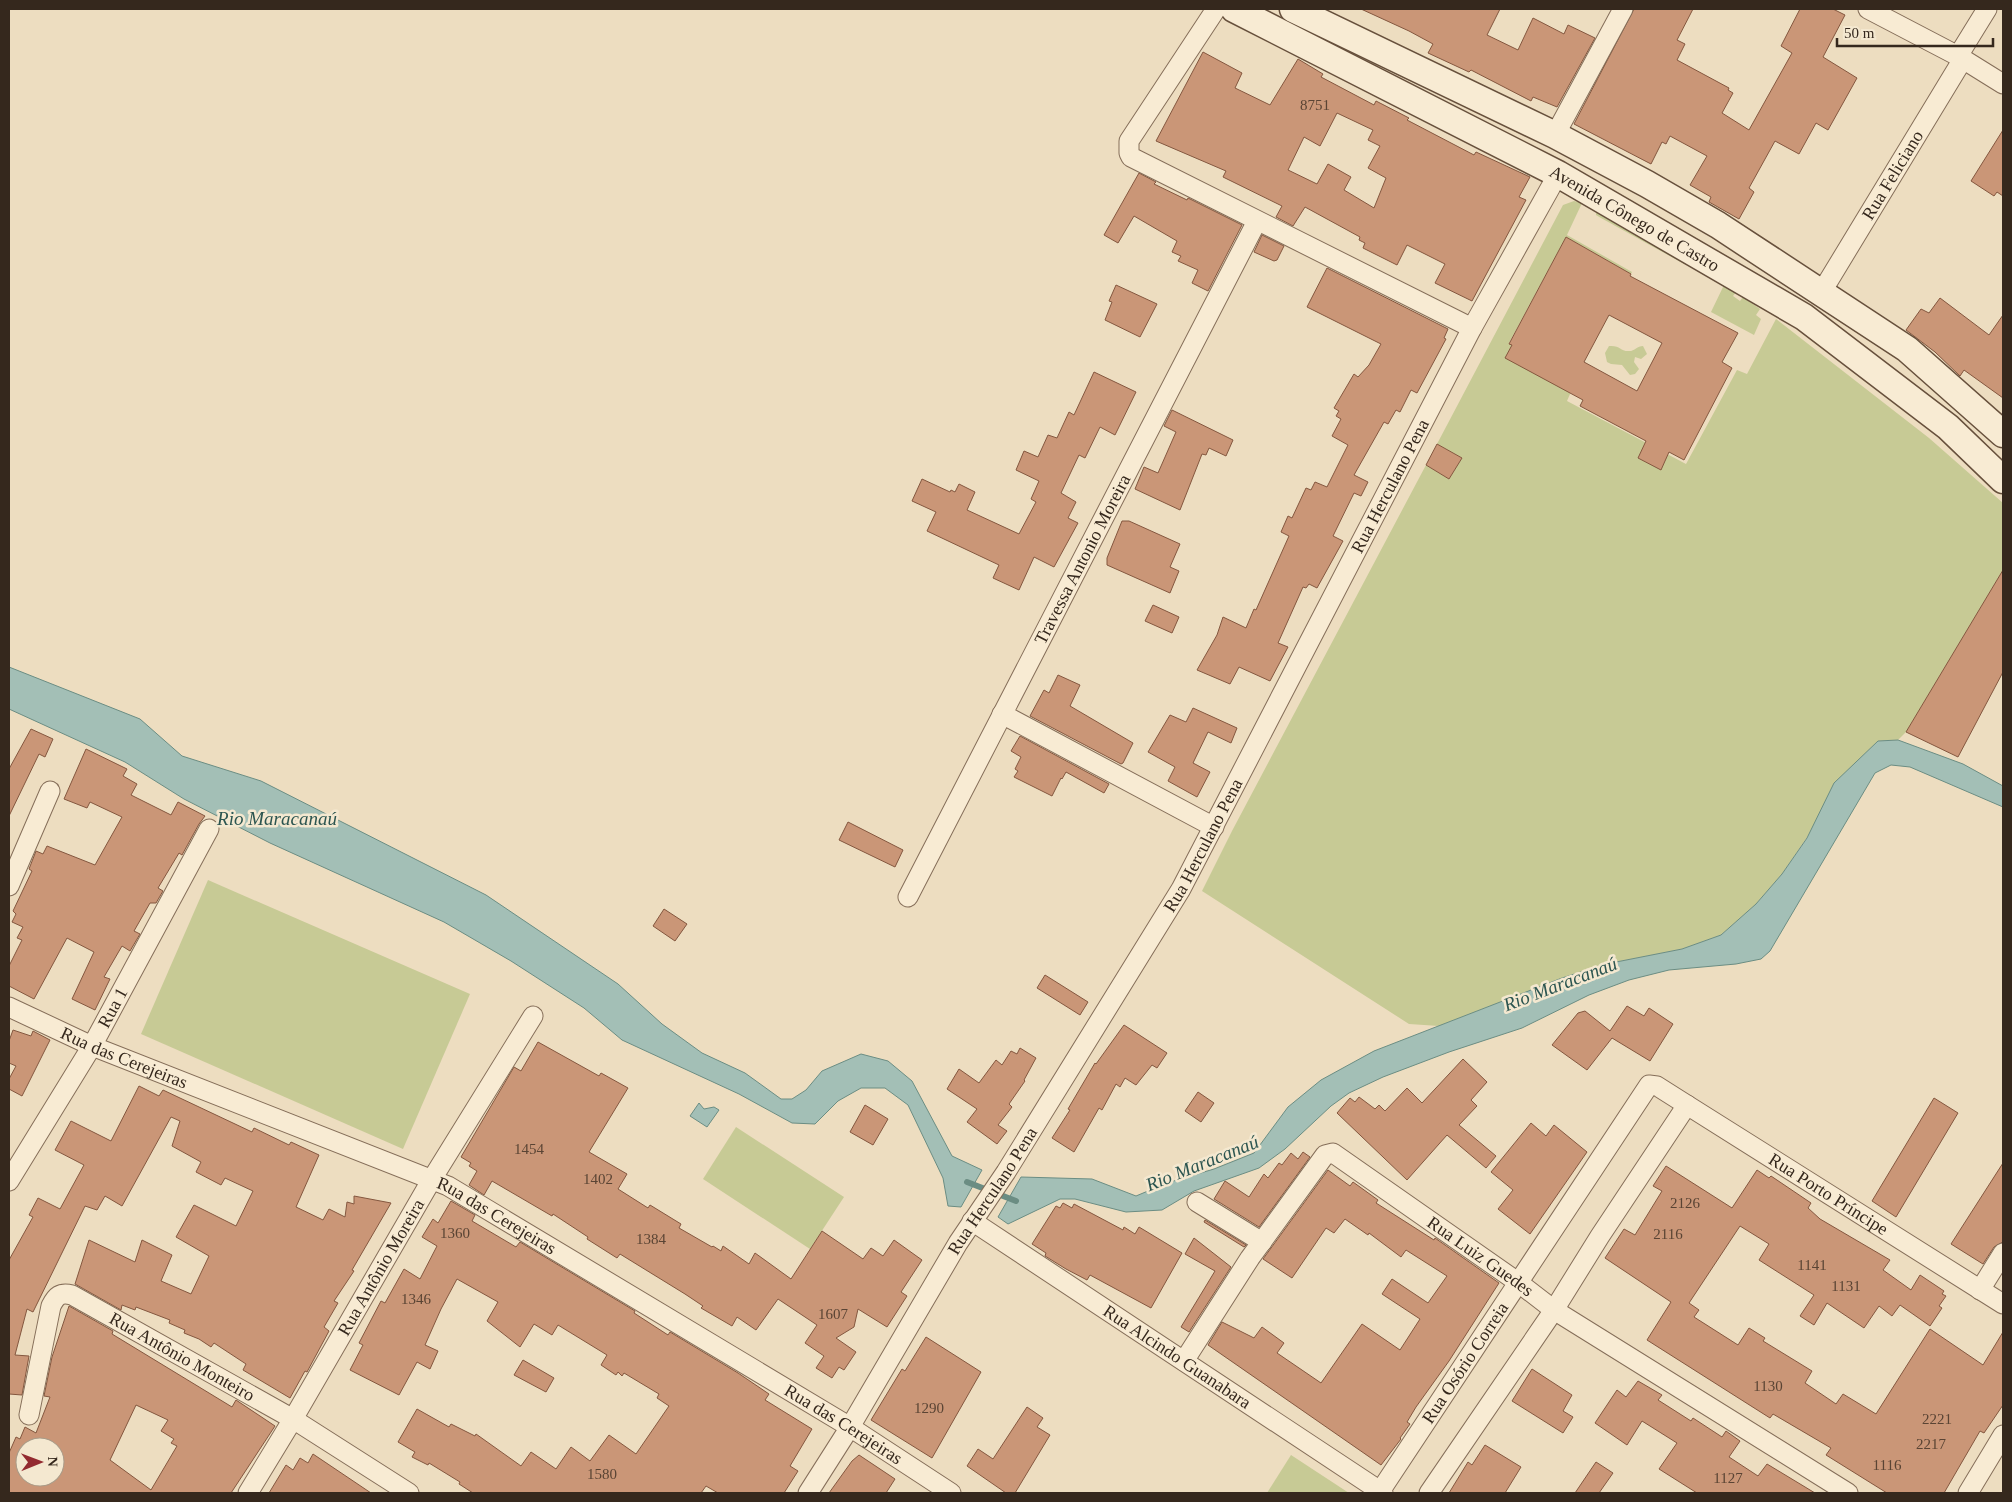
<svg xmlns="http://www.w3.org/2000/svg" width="2012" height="1502" font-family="'Times New Roman',serif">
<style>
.green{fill:#c7ca95}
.water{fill:#a3bfb6;stroke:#6b8d83}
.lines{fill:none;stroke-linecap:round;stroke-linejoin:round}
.stream{stroke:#6b8d83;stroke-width:6}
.building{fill:#ca9677;stroke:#84573f;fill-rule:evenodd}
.minor-casing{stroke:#856e59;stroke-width:21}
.secondary-casing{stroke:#67503c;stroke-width:29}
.minor{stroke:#f8ebd3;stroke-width:19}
.secondary{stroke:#f8ebd3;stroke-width:26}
.labels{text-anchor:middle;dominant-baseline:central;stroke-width:5;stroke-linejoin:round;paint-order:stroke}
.number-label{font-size:15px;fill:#5a4434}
.street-label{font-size:18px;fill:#35281d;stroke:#f4e8d0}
.water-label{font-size:19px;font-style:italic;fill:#2c5550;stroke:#f4e8d0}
</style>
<rect width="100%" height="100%" fill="#edddc0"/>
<g class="green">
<polygon points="1574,201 1582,203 1567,235 1632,272 1631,274 1566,237 1509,343 1576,380 1567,401 1686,464 1737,370 1747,374 1776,319 1929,438 2003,503 2003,570 1906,732 1898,740 1878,741 1861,758 1782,874 1756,904 1721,935 1682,949 1606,964 1562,978 1439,1026 1409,1024 1202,891 1232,831 1426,465 1449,479 1462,458 1437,444 1563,205"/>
<polygon points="1596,211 1688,264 1686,265 1601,218 1596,215"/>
<polygon points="1724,285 1736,292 1733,296 1740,301 1743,297 1760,309 1756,315 1761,319 1754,335 1711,312"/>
<path d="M1609 346C1620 345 1620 351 1628 351 1634 352 1637 346 1643 346L1647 354 1641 359 1635 357 1634 362 1639 369 1635 374 1630 375 1622 365 1611 364 1607 362 1605 353Z"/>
<polygon points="208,880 470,994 403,1149 141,1034"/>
<polygon points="736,1127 844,1197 810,1249 703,1179"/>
<polygon points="1291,1455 1349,1493 1267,1493"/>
</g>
<g class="water">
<polygon points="9,667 140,719 182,756 261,781 486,895 618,984 662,1024 702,1053 745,1073 781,1099 792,1099 806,1090 822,1071 861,1054 888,1061 912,1081 952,1156 982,1170 961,1207 948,1206 943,1178 908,1105 885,1088 861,1088 838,1101 815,1124 792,1123 739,1094 622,1040 584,1008 511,961 444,922 270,843 184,799 125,762 9,709"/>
<polygon points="1898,740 1963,764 2003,786 2003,807 1910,767 1891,765 1875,773 1770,951 1761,959 1736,964 1669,970 1629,980 1589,995 1522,1028 1449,1052 1383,1077 1349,1093 1331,1106 1285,1149 1259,1168 1194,1191 1162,1210 1126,1212 1075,1199 1060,1199 1008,1224 998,1217 1021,1177 1092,1179 1136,1196 1167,1183 1214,1169 1254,1153 1288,1107 1321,1080 1374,1051 1562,978 1606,964 1682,949 1721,935 1756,904 1782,874 1807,838 1834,783 1878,741"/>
<polygon points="699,1103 704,1109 714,1107 719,1110 707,1127 690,1116"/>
</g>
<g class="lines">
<polyline class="stream" points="967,1182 1016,1201"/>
</g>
<g class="building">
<polygon points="1361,9 1500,9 1487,35 1518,50 1533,18 1564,34 1568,25 1595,38 1557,107 1533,97 1531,101 1471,70 1469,72 1428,53 1433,44 1409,31"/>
<polygon points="1634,9 1693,9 1677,40 1685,44 1677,60 1729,88 1728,90 1733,93 1722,113 1749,130 1792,53 1781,46 1800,9 1833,9 1845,15 1823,57 1857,78 1828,130 1816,123 1799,154 1775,141 1749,188 1754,192 1739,219 1709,202 1711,197 1690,185 1707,156 1670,136 1666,144 1662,142 1651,164 1574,124"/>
<path d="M1203 52 1242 73 1235 88 1270 105 1298 59 1323 74 1321 77 1374 105 1376 101 1409 118 1407 120 1474 155 1476 152 1530 177 1519 197 1526 200 1472 301 1435 283 1445 264 1407 245 1397 265 1363 248 1365 243 1359 240 1360 237 1305 207 1293 226 1276 217 1282 206 1223 177 1226 171 1156 141ZM1337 113 1373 130 1368 140 1380 146 1368 168 1386 178 1374 208 1344 190 1351 177 1328 164 1317 184 1288 170 1304 137 1320 146Z"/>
<polygon points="2003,130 2003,196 1997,192 1994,196 1971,181"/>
<polygon points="1139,173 1156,182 1154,184 1187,200 1188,198 1242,225 1208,291 1192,283 1198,270 1178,261 1181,256 1172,252 1177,241 1134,216 1118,243 1104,235"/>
<polygon points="1262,235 1284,246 1277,260 1274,261 1254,252"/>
<path d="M1566 237 1631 274 1630 276 1738 333 1722 362 1732 368 1684 460 1669 452 1661 470 1638 458 1646 441 1580 406 1583 400 1505 358 1512 345 1509 344ZM1609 315 1662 343 1637 391 1584 362Z"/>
<polygon points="1327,268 1448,329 1444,338 1446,339 1417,393 1411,390 1400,412 1396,410 1388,424 1384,422 1354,475 1368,482 1361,496 1354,493 1333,536 1343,541 1317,588 1309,584 1306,588 1303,587 1278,643 1288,647 1270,681 1239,667 1230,684 1197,670 1217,635 1223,617 1246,628 1254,609 1256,610 1289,536 1281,532 1288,516 1292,518 1306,488 1311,490 1315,482 1327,487 1348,445 1332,436 1341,419 1336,416 1339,411 1334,408 1354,374 1358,377 1369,365 1381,344 1307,307"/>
<polygon points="1116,285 1157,304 1140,337 1105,320 1112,302 1109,301"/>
<polygon points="1940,298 1989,335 2003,315 2003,398 1964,370 1960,376 1935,352 1906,330 1921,309 1929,313"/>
<polygon points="1094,372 1136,392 1115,435 1100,427 1085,458 1079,455 1061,493 1076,502 1068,518 1078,523 1054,567 1034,557 1019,590 993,578 999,565 927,531 936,512 912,501 922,479 950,492 951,490 955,492 959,484 975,492 967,510 1019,534 1036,502 1031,499 1039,481 1016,470 1024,451 1038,457 1048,435 1057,438 1069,412 1074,415"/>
<polygon points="1172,410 1233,440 1226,456 1209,448 1206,455 1202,454 1180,510 1135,489 1144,467 1158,473 1176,432 1164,426"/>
<polygon points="1437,444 1462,458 1449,479 1426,465"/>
<polygon points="1122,521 1129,521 1180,544 1170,567 1179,571 1170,593 1107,565 1107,558"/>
<polygon points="2003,570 2003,672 1958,757 1906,732"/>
<polygon points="1153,605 1179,617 1172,633 1145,621"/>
<polygon points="1058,675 1080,685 1070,706 1133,743 1123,763 1121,764 1030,716 1044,690 1049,693"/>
<polygon points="1193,708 1237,728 1231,743 1208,732 1193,763 1210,772 1197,797 1168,781 1175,767 1148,752 1170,715 1186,722"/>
<polygon points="31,729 53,739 45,757 39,754 9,816 9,769"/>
<polygon points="1020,736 1109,784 1104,793 1066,772 1062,779 1061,778 1052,796 1014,777 1018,771 1015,769 1021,757 1011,751"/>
<polygon points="86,749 127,769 123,776 137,784 131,795 171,815 178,802 205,816 199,824 182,855 179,853 158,888 163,891 156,903 150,903 134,931 140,934 130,951 122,946 104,977 110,979 95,1010 72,999 94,952 67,938 34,999 9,986 9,966 22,940 17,938 23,927 12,922 16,914 13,911 32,871 29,869 36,851 43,854 47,846 95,865 122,817 90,802 87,808 64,799"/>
<polygon points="848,822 903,850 895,867 839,840"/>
<polygon points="664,909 687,924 675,941 653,926"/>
<polygon points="1045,975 1088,1002 1080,1015 1037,988"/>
<polygon points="1627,1006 1644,1016 1649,1008 1673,1024 1650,1061 1612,1038 1587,1070 1552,1045 1578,1013 1585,1011 1610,1031"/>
<polygon points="1124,1025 1167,1053 1157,1068 1152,1065 1136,1085 1125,1078 1120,1087 1116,1084 1102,1110 1099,1108 1074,1152 1052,1138 1070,1110 1068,1109 1095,1063 1096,1064"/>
<polygon points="13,1030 31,1036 33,1031 50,1040 22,1096 9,1089 9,1079 16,1066 9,1063 9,1041"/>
<polygon points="538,1042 599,1076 601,1073 628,1088 589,1152 627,1174 618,1189 648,1208 650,1205 681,1224 679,1228 712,1247 713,1246 721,1251 723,1246 749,1264 755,1253 791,1279 822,1231 863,1259 871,1248 883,1256 894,1240 922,1260 901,1292 907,1296 887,1327 858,1309 854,1327 836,1338 856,1352 844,1370 839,1367 832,1378 816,1368 824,1356 805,1343 817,1325 778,1299 756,1330 737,1317 732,1326 701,1308 703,1306 685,1294 620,1254 617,1258 587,1239 588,1237 553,1214 552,1216 492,1181 484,1195 469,1185 477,1171 469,1166 471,1163 461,1157 514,1067 521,1071"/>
<polygon points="1020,1048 1036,1058 1024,1080 1025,1081 1009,1104 1012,1107 998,1125 1007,1131 997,1144 967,1122 977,1109 947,1089 959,1069 979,1083 996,1060 1002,1065 1011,1051 1017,1054"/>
<polygon points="1463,1059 1487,1082 1471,1100 1477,1106 1459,1125 1496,1156 1486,1168 1447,1135 1407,1180 1337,1113 1350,1098 1355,1102 1359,1097 1375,1109 1379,1105 1385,1111 1407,1088 1422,1103"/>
<polygon points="139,1086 159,1096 163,1090 252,1132 254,1128 289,1145 291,1142 319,1155 296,1207 323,1220 329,1209 345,1217 347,1202 354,1204 354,1196 391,1203 352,1270 354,1271 334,1301 338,1303 324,1327 329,1331 307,1372 305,1371 290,1398 243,1370 246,1364 214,1343 211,1347 199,1339 184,1333 185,1330 169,1323 170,1320 136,1307 135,1310 122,1305 121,1310 75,1284 89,1240 135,1262 142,1240 172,1255 161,1281 191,1294 209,1256 176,1237 194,1205 236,1226 253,1191 225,1178 221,1185 196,1172 201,1162 172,1146 180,1121 171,1117 122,1206 105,1196 97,1210 85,1206 33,1312 27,1309 15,1355 29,1356 22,1395 9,1394 9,1260 33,1217 29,1215 38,1198 60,1209 84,1165 55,1150 71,1121 111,1141"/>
<polygon points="1198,1092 1214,1103 1201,1122 1185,1111"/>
<polygon points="1934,1098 1958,1113 1896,1217 1872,1201"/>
<polygon points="865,1105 888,1119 873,1145 850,1132"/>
<polygon points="1531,1123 1546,1136 1554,1125 1587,1152 1530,1234 1498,1209 1513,1190 1491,1172"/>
<polygon points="1303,1152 1310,1157 1259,1227 1214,1199 1225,1181 1249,1197 1264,1174 1268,1178 1279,1163 1282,1165 1291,1153 1298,1159"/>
<polygon points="2003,1163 2003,1242 1994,1247 1983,1264 1951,1244"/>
<polygon points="1666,1166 1732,1208 1757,1170 1769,1178 1771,1176 1811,1203 1808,1208 1820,1219 1890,1260 1883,1270 1911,1290 1920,1275 1944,1291 1942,1294 1946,1296 1939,1306 1942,1308 1930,1326 1900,1305 1892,1316 1879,1306 1864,1328 1827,1303 1814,1325 1800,1316 1814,1295 1759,1260 1769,1244 1740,1226 1689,1303 1699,1310 1694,1317 1738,1345 1749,1328 1765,1338 1763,1341 1812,1371 1805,1383 1836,1404 1843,1394 1876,1414 1930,1329 1983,1365 2003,1332 2003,1405 1984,1433 1980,1431 1944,1493 1887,1493 1826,1455 1831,1448 1773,1414 1770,1418 1647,1340 1671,1302 1605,1258 1624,1229 1635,1235 1662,1191 1653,1186"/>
<polygon points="1328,1170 1350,1186 1353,1182 1378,1200 1376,1203 1434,1240 1435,1238 1499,1283 1449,1361 1416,1407 1407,1422 1410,1424 1400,1438 1401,1439 1381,1465 1208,1345 1222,1322 1254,1338 1262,1327 1284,1343 1277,1353 1321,1383 1362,1324 1400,1350 1420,1319 1382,1294 1392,1279 1428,1303 1447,1276 1406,1250 1401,1257 1369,1233 1368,1235 1345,1219 1334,1233 1326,1228 1292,1278 1263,1259"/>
<polygon points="451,1201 475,1215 472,1221 516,1247 520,1242 635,1311 634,1313 668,1335 670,1332 738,1373 769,1394 765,1400 812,1429 790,1466 798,1471 784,1493 718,1493 706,1486 701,1493 473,1493 459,1484 460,1482 429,1463 428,1465 412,1457 415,1452 398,1442 417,1409 449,1427 451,1424 475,1436 476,1434 521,1466 531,1452 556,1469 571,1447 590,1461 609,1435 636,1454 669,1406 657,1398 659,1394 624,1373 622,1376 618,1372 616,1375 601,1365 607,1355 558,1325 552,1335 534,1324 520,1347 487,1321 498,1302 457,1279 441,1309 425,1345 438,1351 430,1369 417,1362 399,1395 350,1370 363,1345 359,1343 381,1301 385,1303 404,1269 420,1279 437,1246 422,1237 433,1219 438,1223"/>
<polygon points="1063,1203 1072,1208 1074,1204 1123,1230 1124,1227 1135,1234 1139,1227 1182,1253 1151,1308 1090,1275 1087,1280 1066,1269 1045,1256 1046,1253 1032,1244 1056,1206 1060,1208"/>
<polygon points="1205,1220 1246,1245 1244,1247 1204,1222"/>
<polygon points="1194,1238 1231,1267 1189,1332 1181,1327 1215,1271 1185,1254"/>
<path d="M69 1306 113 1331 112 1334 232 1407 236 1400 275 1426 231 1493H9V1453L16 1437 20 1439 25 1427 36 1433 50 1397 44 1396 52 1357ZM136 1405 168 1420 161 1431 174 1439 171 1443 177 1446 151 1490 110 1460ZM25 1447H55V1477H25Z"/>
<polygon points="926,1337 981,1372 932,1458 871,1420 902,1369 905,1371"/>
<polygon points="523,1360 554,1378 546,1392 514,1375"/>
<polygon points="1532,1369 1572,1395 1563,1411 1573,1417 1563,1433 1512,1401"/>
<polygon points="1638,1381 1662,1395 1658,1400 1691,1421 1693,1418 1722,1437 1726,1431 1740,1441 1729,1457 1758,1476 1767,1464 1815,1493 1697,1493 1659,1469 1677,1443 1642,1421 1627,1445 1595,1423 1617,1390 1626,1397"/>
<polygon points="1027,1407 1043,1418 1037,1427 1050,1435 1015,1493 1006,1493 967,1466 978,1449 993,1459"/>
<polygon points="1485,1445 1521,1467 1505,1493 1449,1493 1468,1462 1472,1465"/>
<polygon points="313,1454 371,1493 269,1493 286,1465 293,1470 300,1458 308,1463"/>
<polygon points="859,1455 895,1479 886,1493 829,1493 852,1461"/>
<polygon points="1596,1462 1613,1473 1599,1493 1575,1493"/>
</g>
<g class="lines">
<defs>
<g id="minor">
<polyline points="1216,9 1129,141 1129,153 1131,157 1472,328"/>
<polyline points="1868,9 1958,56 2003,84"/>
<polyline points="1958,56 1987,9"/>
<polyline points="1555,135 1623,9"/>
<path id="s1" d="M1821 293 1963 59"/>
<polyline points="1002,714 1214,827"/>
<polyline points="9,886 50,791"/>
<path id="s2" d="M908 897 1257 221"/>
<path id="s3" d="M9 1007 92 1046 448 1186 850 1427 951 1493"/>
<path id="s4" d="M9 1181 92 1046 209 829"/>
<polyline points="1197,1202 1262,1242"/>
<path id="s5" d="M972 1221 1383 1493"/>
<polyline points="1980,1290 2003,1253"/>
<path id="s6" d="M1184 1361 1250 1258 1325 1155 1333 1153 1519 1283 1554 1310 1848 1493"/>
<path id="s7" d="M29 1415 51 1306C56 1296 60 1292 72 1295L293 1419 409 1493"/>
<path id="s8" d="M248 1493 293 1419 432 1179 533 1016"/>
<path id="s9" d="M808 1493 850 1427 958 1243 1006 1172 1181 889 1472 328 1558 174"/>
<path id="s10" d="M1379 1493 1649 1085 1657 1086 1687 1105 2003 1304"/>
<polyline points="1429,1493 1554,1310 1600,1236 1687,1105"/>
<polyline points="1968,1493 2003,1435"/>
</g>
<g id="secondary">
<path id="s11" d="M1234 9 1558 174 1804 317 1948 427 2003 480"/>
<polyline points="1293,9 1555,135 1647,184 1718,225 1907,349 2003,434"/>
</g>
</defs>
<use href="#minor" class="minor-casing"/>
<use href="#secondary" class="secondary-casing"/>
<use href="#minor" class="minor"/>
<use href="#secondary" class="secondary"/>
</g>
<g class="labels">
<g class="number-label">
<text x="1315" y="105">8751</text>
<text x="529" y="1149">1454</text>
<text x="598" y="1179">1402</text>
<text x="1685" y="1203">2126</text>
<text x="455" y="1233">1360</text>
<text x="1668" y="1234">2116</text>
<text x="651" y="1239">1384</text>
<text x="1812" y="1265">1141</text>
<text x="1846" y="1286">1131</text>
<text x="416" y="1299">1346</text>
<text x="833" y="1314">1607</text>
<text x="1768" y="1386">1130</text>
<text x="929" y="1408">1290</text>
<text x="1937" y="1419">2221</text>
<text x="1931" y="1444">2217</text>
<text x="1887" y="1465">1116</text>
<text x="602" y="1474">1580</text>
<text x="1728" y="1478">1127</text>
</g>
<g class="street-label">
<text stroke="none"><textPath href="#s1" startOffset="138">Rua Feliciano</textPath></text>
<text stroke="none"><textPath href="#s11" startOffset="452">Avenida Cônego de Castro</textPath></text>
<text stroke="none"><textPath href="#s9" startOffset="1164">Rua Herculano Pena</textPath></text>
<text stroke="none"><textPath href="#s2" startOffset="380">Travessa Antonio Moreira</textPath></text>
<text stroke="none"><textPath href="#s9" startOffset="759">Rua Herculano Pena</textPath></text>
<text stroke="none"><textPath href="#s4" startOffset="202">Rua 1</textPath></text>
<text stroke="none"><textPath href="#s3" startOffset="126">Rua das Cerejeiras</textPath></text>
<text stroke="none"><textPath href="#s9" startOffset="354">Rua Herculano Pena</textPath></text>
<text stroke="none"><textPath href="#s10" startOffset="700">Rua Porto Príncipe</textPath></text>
<text stroke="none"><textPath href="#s3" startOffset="531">Rua das Cerejeiras</textPath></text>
<text stroke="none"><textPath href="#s6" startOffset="438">Rua Luiz Guedes</textPath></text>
<text stroke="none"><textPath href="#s8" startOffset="262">Rua Antônio Moreira</textPath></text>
<text stroke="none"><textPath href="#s7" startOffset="264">Rua Antônio Monteiro</textPath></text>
<text stroke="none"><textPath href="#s5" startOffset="246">Rua Alcindo Guanabara</textPath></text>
<text stroke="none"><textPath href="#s10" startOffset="156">Rua Osório Correia</textPath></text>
<text stroke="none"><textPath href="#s3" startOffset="936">Rua das Cerejeiras</textPath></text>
</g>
<g class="water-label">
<text x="277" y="818">Rio Maracanaú</text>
<text transform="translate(1560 984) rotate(-21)">Rio Maracanaú</text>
<text transform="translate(1202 1163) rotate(-22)">Rio Maracanaú</text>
</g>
</g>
<rect width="2012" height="1502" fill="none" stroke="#35281d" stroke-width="20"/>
<g transform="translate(40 1462) rotate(89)"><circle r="24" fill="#f4e8d0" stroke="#a89b88"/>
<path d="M0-4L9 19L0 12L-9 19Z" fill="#932a30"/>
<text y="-8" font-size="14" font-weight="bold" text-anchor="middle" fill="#35281d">N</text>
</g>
<path d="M1837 38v8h156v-8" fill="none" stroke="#35281d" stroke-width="2.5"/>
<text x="1844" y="38" font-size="15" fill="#35281d" stroke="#f4e8d0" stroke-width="4" paint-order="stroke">50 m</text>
</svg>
